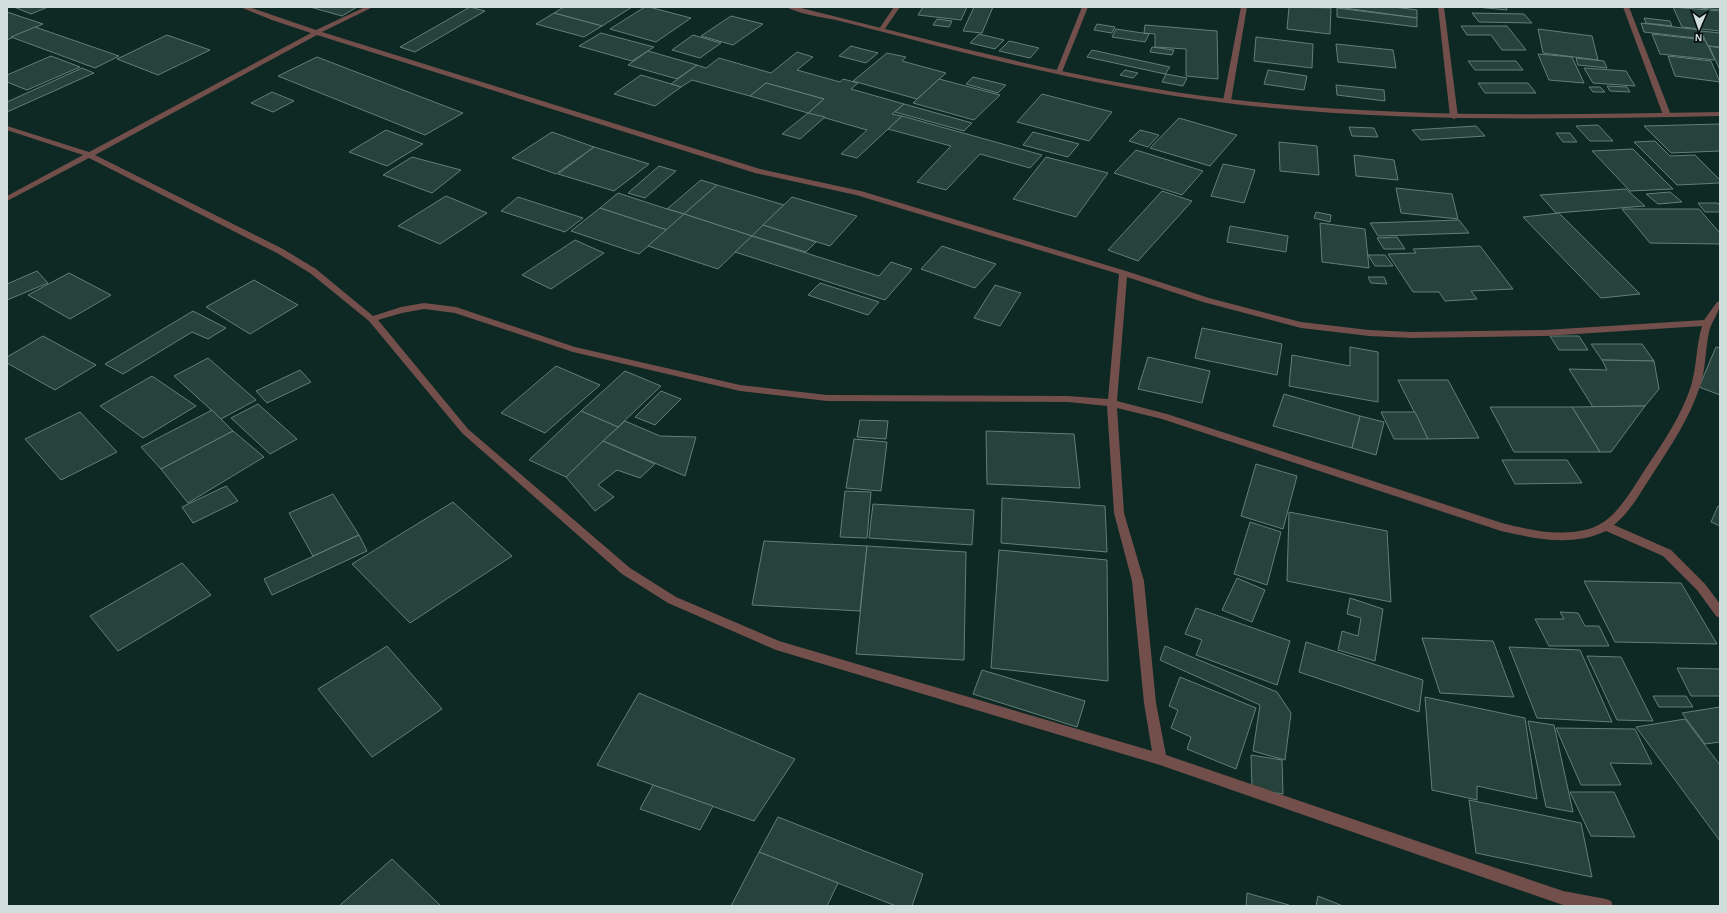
<svg xmlns="http://www.w3.org/2000/svg" width="1727" height="913" font-family="'Alegreya Sans',sans-serif">
<style>
.building{fill:#27413b;stroke:#627e78}
.lines{fill:none;stroke-linecap:round;stroke-linejoin:round}
.minor{fill:#724f4a;fill-rule:evenodd}
.tertiary{fill:#724f4a;fill-rule:evenodd}
</style>
<rect width="100%" height="100%" fill="#0e2823"/>
<g class="building">
<polygon points="14,7 48,7 31,14"/>
<polygon points="310,7 357,7 342,16"/>
<polygon points="470,7 485,11 415,52 400,47"/>
<polygon points="564,7 632,7 602,26 554,13"/>
<polygon points="645,7 649,7 691,18 656,42 610,29"/>
<polygon points="923,7 967,7 961,20 918,15"/>
<polygon points="974,7 993,7 982,33 963,31"/>
<polygon points="1289,7 1331,8 1330,34 1287,29"/>
<polygon points="1337,7 1394,7 1417,10 1417,18"/>
<polygon points="1476,7 1506,7 1507,10"/>
<polygon points="1673,7 1720,11 1720,31 1682,27"/>
<polygon points="1691,7 1720,7 1720,10"/>
<polygon points="1337,8 1417,18 1417,27 1337,17"/>
<polygon points="7,12 43,24 7,40"/>
<polygon points="554,13 602,26 584,37 536,24"/>
<polygon points="1472,13 1524,14 1532,23 1479,22"/>
<polygon points="731,16 763,24 733,45 701,36"/>
<polygon points="1644,18 1670,21 1672,26 1646,23"/>
<polygon points="937,19 952,21 949,27 933,25"/>
<polygon points="1641,23 1700,30 1704,39 1644,32"/>
<polygon points="1097,24 1115,27 1112,33 1094,30"/>
<polygon points="1145,25 1217,31 1218,79 1186,76 1186,49 1155,47 1155,34 1144,33"/>
<polygon points="1461,26 1507,26 1526,50 1502,50 1491,35 1467,35"/>
<polygon points="35,27 119,56 95,68 11,37"/>
<polygon points="1116,29 1149,34 1145,42 1112,37"/>
<polygon points="1538,29 1592,36 1598,60 1543,53"/>
<polygon points="1701,31 1720,33 1720,47 1708,46"/>
<polygon points="601,33 654,47 632,61 579,46"/>
<polygon points="979,34 1004,40 995,49 970,43"/>
<polygon points="1652,34 1705,40 1715,60 1660,54"/>
<polygon points="167,35 210,50 158,75 117,59"/>
<polygon points="693,35 721,43 700,58 672,50"/>
<polygon points="1256,37 1313,44 1312,68 1254,61"/>
<polygon points="1009,41 1039,48 1030,58 999,51"/>
<polygon points="1336,44 1393,50 1396,68 1338,62"/>
<polygon points="851,46 878,53 866,63 839,56"/>
<polygon points="1709,46 1720,48 1720,70"/>
<polygon points="1152,47 1174,50 1172,55 1150,52"/>
<polygon points="1092,50 1170,67 1165,74 1087,57"/>
<polygon points="648,51 697,65 677,79 628,65"/>
<polygon points="797,52 813,57 797,70 840,82 843,79 858,83 851,89 904,104 892,114 902,116 857,158 841,154 867,130 808,113 824,99 766,83 750,96 692,80 681,87 671,84 697,65 706,68 719,58 771,73"/>
<polygon points="887,53 906,57 902,61 946,73 917,99 853,81"/>
<polygon points="1538,54 1572,57 1584,83 1549,80"/>
<polygon points="51,56 80,67 27,90 7,82 7,75"/>
<polygon points="1668,56 1711,61 1720,82 1675,76"/>
<polygon points="317,57 463,113 425,135 278,76"/>
<polygon points="1576,58 1604,61 1607,68 1578,65"/>
<polygon points="1468,61 1516,61 1523,70 1475,70"/>
<polygon points="82,68 94,73 7,112 7,102"/>
<polygon points="1584,68 1626,71 1635,86 1593,83"/>
<polygon points="1125,70 1138,73 1133,78 1120,75"/>
<polygon points="1268,70 1307,76 1304,90 1264,84"/>
<polygon points="1166,74 1187,78 1183,86 1162,82"/>
<polygon points="641,75 681,87 655,106 614,94"/>
<polygon points="973,77 1006,85 998,93 966,84"/>
<polygon points="939,79 1000,95 974,120 913,103"/>
<polygon points="766,83 824,99 808,113 750,96"/>
<polygon points="1478,83 1528,83 1536,93 1485,93"/>
<polygon points="1336,85 1384,90 1385,101 1337,95"/>
<polygon points="1607,86 1627,87 1630,92 1610,91"/>
<polygon points="1589,87 1600,87 1605,92 1593,92"/>
<polygon points="272,92 294,101 273,112 251,103"/>
<polygon points="1042,94 1112,112 1089,141 1017,122"/>
<polygon points="904,104 972,123 964,131 895,112"/>
<polygon points="808,113 825,117 800,139 782,134"/>
<polygon points="902,116 1042,155 1030,168 980,154 946,190 917,182 951,146 888,129"/>
<polygon points="1179,118 1237,135 1210,166 1150,148"/>
<polygon points="1720,124 1720,151 1671,153 1644,126"/>
<polygon points="1598,125 1613,141 1590,141 1576,126"/>
<polygon points="1476,126 1485,136 1421,140 1412,130"/>
<polygon points="1349,127 1374,128 1378,137 1352,136"/>
<polygon points="386,130 423,144 387,166 349,152"/>
<polygon points="1140,130 1159,135 1148,147 1129,141"/>
<polygon points="552,132 594,147 556,174 512,158"/>
<polygon points="1033,132 1079,144 1068,157 1023,145"/>
<polygon points="1556,133 1570,133 1577,142 1563,142"/>
<polygon points="1655,141 1670,156 1695,155 1720,180 1720,183 1677,185 1634,142"/>
<polygon points="1279,142 1317,146 1319,175 1280,171"/>
<polygon points="594,147 649,164 614,191 558,174"/>
<polygon points="1633,149 1673,189 1630,191 1592,151"/>
<polygon points="1136,150 1203,171 1182,195 1114,173"/>
<polygon points="1354,155 1394,160 1398,180 1356,176"/>
<polygon points="412,157 461,170 432,193 383,175"/>
<polygon points="1046,157 1108,173 1076,217 1013,199"/>
<polygon points="1223,164 1255,170 1244,203 1211,196"/>
<polygon points="659,166 676,171 645,198 628,193"/>
<polygon points="701,180 717,185 684,214 667,209"/>
<polygon points="717,185 784,205 752,236 684,214"/>
<polygon points="1396,188 1452,194 1458,219 1401,213"/>
<polygon points="1626,189 1645,206 1556,213 1540,195"/>
<polygon points="1162,191 1192,201 1138,261 1108,250"/>
<polygon points="1670,192 1682,202 1658,204 1646,194"/>
<polygon points="618,193 667,209 684,214 667,230 600,208"/>
<polygon points="446,196 487,213 440,244 398,226"/>
<polygon points="518,197 583,218 565,232 501,211"/>
<polygon points="792,197 857,216 830,246 763,225"/>
<polygon points="1698,203 1718,203 1720,206 1720,212 1705,212"/>
<polygon points="600,208 667,230 639,254 571,231"/>
<polygon points="1622,209 1699,209 1720,233 1720,244 1650,243"/>
<polygon points="1316,212 1331,215 1330,222 1314,218"/>
<polygon points="1559,213 1640,294 1601,298 1523,217"/>
<polygon points="684,214 752,236 718,269 648,246"/>
<polygon points="1459,220 1469,233 1378,236 1370,223"/>
<polygon points="1320,223 1365,229 1369,268 1322,262"/>
<polygon points="763,225 816,242 806,252 752,236"/>
<polygon points="1230,226 1288,236 1286,252 1227,242"/>
<polygon points="752,236 879,276 891,262 912,269 885,300 735,252"/>
<polygon points="1397,237 1405,249 1384,249 1377,238"/>
<polygon points="575,240 604,253 551,289 522,275"/>
<polygon points="942,246 996,264 975,288 921,269"/>
<polygon points="1480,246 1513,289 1471,291 1477,299 1445,301 1439,292 1413,292 1388,254 1416,253 1413,249"/>
<polygon points="1368,255 1385,255 1393,266 1375,266"/>
<polygon points="37,271 48,283 7,300 7,284"/>
<polygon points="69,273 111,295 70,319 28,295"/>
<polygon points="1368,277 1384,277 1387,284 1371,283"/>
<polygon points="254,280 298,305 250,334 206,307"/>
<polygon points="820,283 879,302 868,315 808,295"/>
<polygon points="995,285 1021,293 1000,326 974,318"/>
<polygon points="193,311 226,328 208,339 192,332 123,374 105,364"/>
<polygon points="1202,328 1282,344 1277,375 1195,358"/>
<polygon points="43,336 96,365 55,390 7,363 7,357"/>
<polygon points="1550,336 1579,336 1588,350 1559,350"/>
<polygon points="1591,344 1642,344 1654,361 1602,360"/>
<polygon points="1350,347 1378,352 1378,402 1289,386 1292,355 1350,366"/>
<polygon points="1716,347 1720,348 1720,395 1699,387"/>
<polygon points="1148,357 1210,371 1202,403 1138,389"/>
<polygon points="208,358 256,400 221,419 174,376"/>
<polygon points="1602,360 1654,361 1659,389 1645,406 1593,407 1569,369 1607,370"/>
<polygon points="556,366 600,385 545,433 501,413"/>
<polygon points="300,370 311,382 267,403 256,391"/>
<polygon points="625,371 661,386 618,427 581,411"/>
<polygon points="152,376 196,406 143,438 100,406"/>
<polygon points="1398,380 1448,380 1479,438 1428,439"/>
<polygon points="661,391 681,399 655,425 635,417"/>
<polygon points="1284,394 1360,416 1352,448 1273,426"/>
<polygon points="258,404 297,439 270,454 231,418"/>
<polygon points="1645,406 1611,452 1600,452 1572,407"/>
<polygon points="1490,407 1572,407 1600,452 1514,452"/>
<polygon points="212,410 233,431 161,469 141,447"/>
<polygon points="581,411 618,427 566,477 529,460"/>
<polygon points="80,412 117,452 61,480 25,439"/>
<polygon points="1381,412 1415,412 1428,439 1394,439"/>
<polygon points="1360,416 1384,422 1376,455 1352,448"/>
<polygon points="860,420 888,421 886,439 857,437"/>
<polygon points="625,421 660,436 696,437 685,476 603,441"/>
<polygon points="233,431 264,457 188,503 161,469"/>
<polygon points="986,431 1074,434 1080,488 987,484"/>
<polygon points="854,439 887,442 881,491 846,488"/>
<polygon points="603,441 655,464 640,478 617,470 598,485 614,497 595,511 566,477"/>
<polygon points="1502,460 1567,460 1582,483 1515,484"/>
<polygon points="1256,464 1297,476 1283,529 1241,516"/>
<polygon points="226,486 238,501 193,523 182,507"/>
<polygon points="845,491 871,492 867,538 840,537"/>
<polygon points="333,494 359,535 313,556 289,513"/>
<polygon points="1002,498 1105,506 1107,552 1001,543"/>
<polygon points="453,502 512,556 410,623 352,564"/>
<polygon points="873,504 974,510 972,545 869,538"/>
<polygon points="1718,506 1720,506 1720,526 1711,522"/>
<polygon points="1289,512 1387,531 1391,602 1287,581"/>
<polygon points="1250,522 1281,532 1267,585 1234,574"/>
<polygon points="359,535 367,551 272,595 264,579"/>
<polygon points="764,541 867,546 860,611 752,605"/>
<polygon points="867,546 966,552 964,660 856,654"/>
<polygon points="999,550 1107,560 1108,681 991,668"/>
<polygon points="182,563 211,595 118,651 90,616"/>
<polygon points="1237,578 1265,590 1252,622 1222,610"/>
<polygon points="1584,581 1681,583 1717,644 1615,642"/>
<polygon points="1350,598 1383,609 1375,661 1338,650 1342,631 1358,636 1361,618 1347,614"/>
<polygon points="1196,608 1290,641 1277,685 1196,655 1202,640 1185,634"/>
<polygon points="1560,612 1578,613 1585,626 1599,626 1609,646 1549,646 1535,619 1564,619"/>
<polygon points="1422,638 1493,641 1514,697 1440,693"/>
<polygon points="1306,642 1423,680 1419,712 1299,672"/>
<polygon points="387,646 442,709 372,757 318,689"/>
<polygon points="1165,646 1277,692 1291,713 1285,760 1253,751 1260,705 1160,660"/>
<polygon points="1509,647 1580,650 1612,722 1537,718"/>
<polygon points="1587,656 1621,657 1653,721 1617,720"/>
<polygon points="1677,668 1720,669 1720,696 1691,696"/>
<polygon points="982,670 1085,701 1077,727 973,694"/>
<polygon points="1180,677 1256,708 1236,769 1187,749 1191,737 1171,728 1178,710 1169,706"/>
<polygon points="639,693 795,759 754,821 597,765"/>
<polygon points="1653,696 1686,696 1693,707 1659,707"/>
<polygon points="1425,697 1525,718 1537,799 1477,786 1477,800 1432,790"/>
<polygon points="1720,707 1720,742 1705,744 1682,713"/>
<polygon points="1685,719 1720,765 1720,841 1636,727"/>
<polygon points="1528,721 1554,725 1573,812 1546,807"/>
<polygon points="1556,728 1635,729 1652,764 1610,763 1621,785 1581,785"/>
<polygon points="1251,755 1282,760 1283,794 1252,789"/>
<polygon points="653,785 713,806 700,830 640,809"/>
<polygon points="1570,792 1614,792 1635,837 1591,836"/>
<polygon points="1469,800 1581,823 1592,877 1476,853"/>
<polygon points="778,817 923,874 912,906 896,906 759,852"/>
<polygon points="759,852 838,883 827,906 731,906"/>
<polygon points="392,859 441,906 339,906"/>
<polygon points="1247,893 1289,905 1289,906 1246,906"/>
<polygon points="1318,896 1343,906 1316,906"/>
</g>
<g class="lines">
<g class="minor">
<path d="M240 7H249L316 30 365 7H373L322 32 760 169 861 191 1126 271 1209 298 1301 322 1369 330 1412 332 1545 330 1704 320 1717 302 1720 301C1720 314 1712 319 1709 332 1705 350 1706 369 1700 386 1690 418 1670 447 1652 475 1640 493 1631 511 1614 525L1671 550 1705 584 1720 604V618L1716 616 1697 590 1663 556 1606 531C1572 547 1536 539 1501 531L1162 419 1117 408 1124 513 1144 581 1156 703 1166 755 1563 891 1606 899 1611 901 1613 906 1563 905 1160 765 776 650 668 603 622 574 462 433 369 321 310 273 277 253 89 158 7 201V196L83 155 7 130V126L89 152 311 33 272 20ZM317 35 755 173 856 195 1119 274 1108 399 1068 396 827 395 740 385 575 347 456 307 424 303 401 307 373 316 316 269 283 249 95 155ZM1127 277 1203 302 1301 328 1369 336 1412 338 1545 336 1702 326C1696 346 1697 366 1691 386 1681 417 1662 444 1644 471 1635 485 1627 499 1616 511 1609 519 1599 526 1589 529 1560 537 1530 530 1502 523L1167 414 1117 401ZM424 309 455 313 573 352 740 391 827 401 1068 402 1107 406 1114 513 1132 581 1144 703 1152 751 779 641 676 597 630 568 468 429 378 320 402 313Z"/>
<polygon points="894,7 900,7 884,30 880,30 879,29"/>
<polygon points="1082,7 1088,7 1062,72 1057,73 1056,72"/>
<polygon points="1241,7 1247,7 1231,101 1227,103 1223,101"/>
<polygon points="1438,7 1444,7 1458,117 1454,119 1450,117"/>
<polygon points="1623,7 1629,7 1671,115 1670,117 1663,115"/>
</g>
<path class="tertiary" d="M786 7H797C939 42 1082 82 1228 99 1391 118 1556 115 1720 112V116C1556 119 1390 123 1226 103 1129 91 1033 70 937 46 904 37 870 29 836 20 820 17 800 14 786 7Z"/>
</g>
<rect width="1727" height="913" fill="none" stroke="#d0dfdc" stroke-width="16"/>
<g transform="translate(1699 28) rotate(182)" stroke="#050e0c" stroke-width="3" paint-order="stroke">
<path d="M0-3L7 15L0 10L-7 15Z" fill="#d0dfdc"/>
<text y="-6" font-size="11" font-weight="bold" text-anchor="middle" fill="#d0dfdc">N</text>
</g>
</svg>
